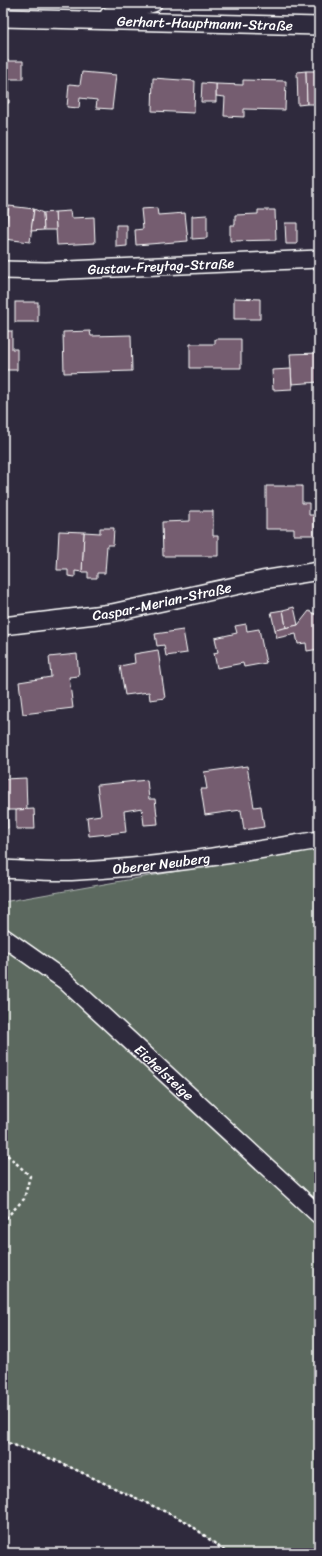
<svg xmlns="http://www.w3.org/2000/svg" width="322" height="1556" font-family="Sriracha,sans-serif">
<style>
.green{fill:#5b695f;stroke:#adb4af}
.building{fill:#755d70;stroke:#fff}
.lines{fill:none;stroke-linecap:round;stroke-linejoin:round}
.street-casing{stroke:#fff;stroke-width:20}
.path{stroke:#fff;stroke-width:2.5;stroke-dasharray:3 3;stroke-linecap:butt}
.street{stroke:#2f2a3d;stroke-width:17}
.labels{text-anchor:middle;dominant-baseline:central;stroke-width:3;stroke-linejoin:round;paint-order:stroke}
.street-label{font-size:14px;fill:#fff;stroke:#2f2a3d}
</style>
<rect width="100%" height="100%" fill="#2f2a3d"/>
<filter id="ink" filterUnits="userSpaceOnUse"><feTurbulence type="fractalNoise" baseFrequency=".025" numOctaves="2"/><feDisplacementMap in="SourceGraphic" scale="8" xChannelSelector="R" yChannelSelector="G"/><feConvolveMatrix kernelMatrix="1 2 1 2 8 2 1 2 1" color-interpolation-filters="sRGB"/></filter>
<g filter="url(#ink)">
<polygon class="green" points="319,846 319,1553 227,1553 187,1522 57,1461 3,1441 3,902"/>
<g class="building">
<polygon points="3,61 23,61 23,79 9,79 9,103 3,103"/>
<polygon points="306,71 307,104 298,105 297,72"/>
<polygon points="306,71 317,71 318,104 307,104"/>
<polygon points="82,72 116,75 112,109 96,108 97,100 80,98 79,108 67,107 69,84 80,85"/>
<polygon points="153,78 195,81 194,113 152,111"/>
<polygon points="243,80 286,81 285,110 244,109 244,117 224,116 225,97 216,96 216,84 243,85"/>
<polygon points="202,83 216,84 216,102 201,102"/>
<polygon points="9,206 34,209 30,242 4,239"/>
<polygon points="157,208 158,215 185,213 188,241 136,245 135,230 143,229 141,209"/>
<polygon points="34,209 43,213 44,230 31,231"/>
<polygon points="258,210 275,210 276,240 230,241 230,225 235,225 235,215 258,214"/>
<polygon points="70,211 71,218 94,217 95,243 57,245 55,212"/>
<polygon points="55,212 56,230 44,230 43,213"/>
<polygon points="207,215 207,238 192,239 192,216"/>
<polygon points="285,223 297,223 297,244 286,244"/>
<polygon points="116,225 127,225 127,246 116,247"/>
<polygon points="234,298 260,299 260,319 234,319"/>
<rect x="15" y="302" width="23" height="20"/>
<polygon points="3,331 12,331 12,349 17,349 17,370 3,370"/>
<polygon points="90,331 91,336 131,335 132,371 64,373 63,332"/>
<polygon points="215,339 241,339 241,368 190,368 190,344 215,344"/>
<polygon points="319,353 319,382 292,384 290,354"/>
<polygon points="291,369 292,389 273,390 272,370"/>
<polygon points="266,486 302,486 302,503 309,503 309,515 314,515 314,535 294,535 294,529 266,529"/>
<polygon points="190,511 213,511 213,536 218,536 218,556 163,556 162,522 190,521"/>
<polygon points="100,528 114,528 113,545 107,545 105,573 97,573 97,578 88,578 88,572 82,572 84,532 100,533"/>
<polygon points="59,531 84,532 82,572 75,571 75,577 68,576 68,570 57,570"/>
<polygon points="294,607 298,625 286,628 283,610"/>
<polygon points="283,610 286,628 275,630 271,612"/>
<polygon points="309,611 319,616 319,649 307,651 306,643 298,644 296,634 277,638 275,630 298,625"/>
<polygon points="246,624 247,631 259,629 266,663 244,667 243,663 217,668 214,653 218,652 215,638 237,633 235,626"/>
<polygon points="183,630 187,653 166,656 164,645 157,646 155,634"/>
<polygon points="158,650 165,698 150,700 149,692 125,695 120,666 135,663 134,654"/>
<polygon points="77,654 79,676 69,677 73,708 23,714 19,682 51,677 49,657"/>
<polygon points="247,766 254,807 261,806 264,827 244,830 241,810 205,815 201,789 207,789 204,772"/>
<polygon points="26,778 27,810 7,810 8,828 3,829 3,779"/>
<polygon points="147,780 149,799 155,799 158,824 144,825 142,808 124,811 126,832 89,836 87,817 101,815 97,785"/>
<polygon points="34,809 35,829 16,829 16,810"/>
</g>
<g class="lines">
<defs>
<g id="street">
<polyline points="109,15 153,3"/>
<path id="s1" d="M3 18 319 26"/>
<path id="s2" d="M3 270 46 271 319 259"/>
<path id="s3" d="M3 626 112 613 262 580 319 571"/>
<path id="s4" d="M3 869C28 870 54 873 79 871 159 867 239 853 319 840"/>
<path id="s5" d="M3 937 64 980 319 1215"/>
</g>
</defs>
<use href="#street" class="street-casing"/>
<g class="path">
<polyline points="3,1151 30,1176 24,1199 3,1221"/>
<polyline points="3,1441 57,1461 187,1522 227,1553"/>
</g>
<use href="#street" class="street"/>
</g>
</g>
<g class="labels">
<g class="street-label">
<text stroke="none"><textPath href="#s1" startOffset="202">Gerhart-Hauptmann-Straße</textPath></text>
<text stroke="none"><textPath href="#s2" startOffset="158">Gustav-Freytag-Straße</textPath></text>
<text stroke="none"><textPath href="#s3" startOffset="161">Caspar-Merian-Straße</textPath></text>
<text stroke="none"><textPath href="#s4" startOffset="159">Oberer Neuberg</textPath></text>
<text stroke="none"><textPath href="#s5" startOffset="211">Eichelsteige</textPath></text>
</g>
</g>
<rect width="322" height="1556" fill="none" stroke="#2f2a3d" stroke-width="16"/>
<rect x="8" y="8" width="306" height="1540" fill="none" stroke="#fff" stroke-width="1.5" filter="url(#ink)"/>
</svg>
